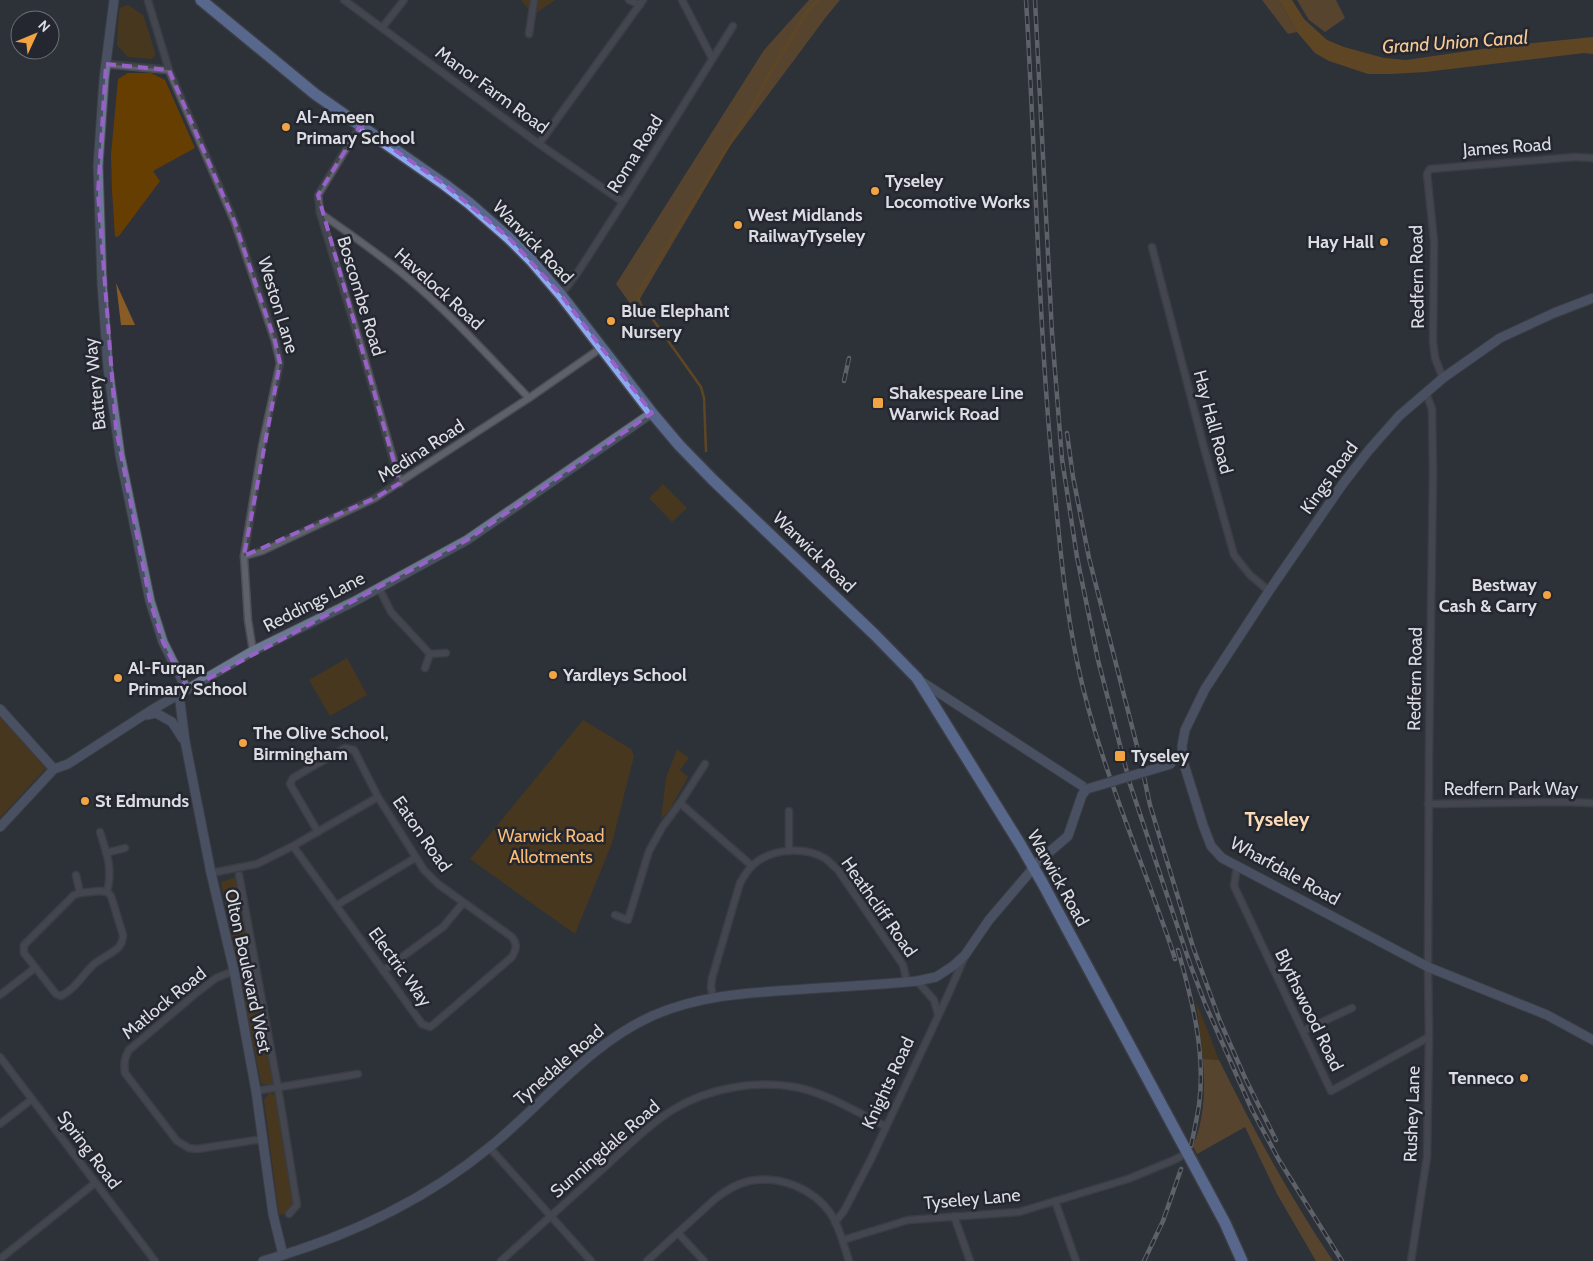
<svg xmlns="http://www.w3.org/2000/svg" width="1593" height="1261" font-family="Cabin,sans-serif">
<style>
.green{fill:#663e02}
.forest{fill:#885c24}
.water{fill:#9a610c}
.lines{fill:none;stroke-linecap:round;stroke-linejoin:round}
.stream{stroke:#9a610c;stroke-width:2.5}
.street-casing{stroke:#494c52;stroke-width:9}
.secondary-casing{stroke:#494c52;stroke-width:11}
.highway-casing{stroke:#494c52;stroke-width:14}
.street{stroke:#5e616a;stroke-width:6}
.secondary{stroke:#6c7793;stroke-width:9}
.highway{stroke:#8da9f2;stroke-width:11}
.rail-casing{stroke:#9a9da3;stroke-width:4.5}
.rail{stroke:#24272f;stroke-width:2.5;stroke-dasharray:8;stroke-linecap:butt}
.secondary-bridge-casing{stroke:#494c52;stroke-width:11;stroke-linecap:butt}
.secondary-bridge{stroke:#6c7793;stroke-width:9}
.marked{fill:none;stroke:#9861ca;stroke-width:4;stroke-dasharray:10 6;stroke-linejoin:round}
.poi-dot{fill:#f3a442;stroke:#24272f;stroke-width:2}
.labels{text-anchor:middle;dominant-baseline:central;stroke-width:5;stroke-linejoin:round;paint-order:stroke}
.street-label{font-size:18px;fill:#dbdde2;stroke:#24272f}
.poi-label{font-size:18px;font-weight:bold;fill:#dbdde2;stroke:#24272f;text-anchor:start}
.park-label{font-size:18px;fill:#fbbc74;stroke:#24272f}
.water-label{font-size:19px;font-style:italic;fill:#f8c994;stroke:#24272f}
.quarter-label{font-size:20px;font-weight:bold;fill:#fcdab6;stroke:#24272f}
</style>
<rect width="100%" height="100%" fill="#2e3139"/>
<g class="green">
<polygon points="521,0 555,0 536,13 529,10"/>
<polygon points="128,5 143,15 155,52 155,56 151,59 128,57 117,45 119,10 121,7"/>
<polygon points="128,73 151,73 165,80 195,148 153,171 160,181 119,236 115,237 112,191 111,155 118,79"/>
<polygon points="663,484 687,508 672,522 649,498"/>
<polygon points="347,658 367,695 330,716 309,680"/>
<polygon points="0,717 47,767 0,818"/>
<polygon points="583,720 631,749 634,756 612,843 575,934 470,859"/>
<polygon points="677,749 689,758 680,770 688,777 670,809 661,819 666,778"/>
<polygon points="236,877 272,1071 274,1083 271,1086 261,1083 221,882"/>
<polygon points="1196,1001 1219,1060 1203,1059"/>
<polygon points="269,1093 276,1095 293,1204 286,1214 279,1215 264,1100"/>
</g>
<g class="forest">
<polygon points="809,0 840,0 826,17 730,146 634,309 616,284 764,50"/>
<polygon points="1262,0 1279,0 1297,32 1288,34"/>
<polygon points="1297,0 1336,0 1345,18 1325,32 1309,20"/>
<polygon points="116,283 135,325 121,325"/>
<path d="M1203 1059 1219 1060C1253 1129 1290 1197 1333 1261H1316L1277 1194 1245 1127 1197 1154 1193 1146C1205 1118 1205 1089 1203 1059Z"/>
</g>
<polygon class="water" points="1279,0 1292,0 1304,19 1327,40 1344,47 1384,58 1406,60 1496,47 1593,37 1593,54 1584,53 1425,72 1390,74 1368,74 1329,61 1315,53 1297,32"/>
<g class="lines">
<polyline class="stream" points="706,451 704,398 701,387 654,321 642,307 637,295 756,101 766,80 807,12 818,0"/>
<defs>
<g id="street">
<polyline points="344,0 539,144 623,202"/>
<polyline points="629,0 640,5"/>
<polyline points="682,0 712,58"/>
<polyline points="148,1 169,70 235,223 275,341 280,363 262,446 244,556 248,620 253,651"/>
<polyline points="382,28 404,0"/>
<polyline points="529,34 534,0"/>
<polyline points="106,64 169,70"/>
<polyline points="360,126 318,195 320,213 362,350 400,483"/>
<polyline points="539,144 643,0"/>
<path d="M320 213C350 234 381 255 409 279 452 315 490 358 529 398"/>
<polyline points="1152,247 1203,444 1234,555 1250,575 1269,591"/>
<polyline points="561,295 578,272 623,202 733,26"/>
<polyline points="1443,378 1435,358 1433,341 1434,241 1427,174 1430,169 1575,157 1593,158"/>
<polyline points="244,556 262,551 375,498 529,398 601,348"/>
<polyline points="379,588 391,612 430,654 446,653"/>
<polyline points="425,668 430,654"/>
<polyline points="680,803 752,866"/>
<polyline points="1428,804 1564,802 1593,803"/>
<polyline points="789,811 789,851"/>
<path d="M100 832C107 854 113 869 107 892"/>
<polyline points="318,832 290,784 293,778 345,748 354,750 378,797"/>
<polyline points="106,853 125,848"/>
<polyline points="1237,866 1234,886 1331,1091 1429,1037"/>
<path d="M211 873 257 864 293 846 378 797 424 870 438 884 512 937C518 945 516 949 512 957L434 1024 430 1027 422 1024 293 846"/>
<polyline points="76,875 80,893"/>
<polyline points="239,875 278,1088 297,1205 289,1214"/>
<path d="M99 891 107 892 111 896 123 935C123 939 122 943 119 947 112 954 101 958 93 965 82 976 76 988 61 996L56 994 24 953V945L74 895 80 893Z"/>
<polyline points="337,905 415,858"/>
<polyline points="615,915 628,920 649,851 663,826 680,803 705,764"/>
<path d="M234 971 216 978 194 995 129 1050C124 1058 124 1064 125 1073L177 1141 189 1148 197 1149 263 1139"/>
<polyline points="383,971 443,927 463,903"/>
<polyline points="917,981 934,1000 938,1014"/>
<polyline points="0,995 35,968"/>
<path d="M713 997 711 987 712 978 740 883C745 874 750 866 758 861 777 848 807 847 826 859 830 862 834 867 838 870L903 965 907 982"/>
<polyline points="1303,1031 1352,1008"/>
<polyline points="0,1057 155,1261"/>
<polyline points="256,1091 358,1074"/>
<polyline points="0,1124 31,1100"/>
<polyline points="489,1147 591,1261"/>
<polyline points="1055,1201 1076,1261"/>
<polyline points="954,1216 970,1261"/>
<polyline points="835,1222 844,1211 871,1159 948,995 965,956"/>
<polyline points="678,1233 704,1261"/>
<polyline points="843,1240 908,1220 1019,1212 1128,1179 1174,1160 1187,1153"/>
<polyline points="0,1259 95,1183"/>
<path d="M501 1261C532 1233 563 1205 594 1177 620 1154 645 1127 674 1109 709 1088 755 1080 795 1087 827 1093 856 1112 885 1126"/>
<path d="M647 1261 715 1199C725 1191 736 1184 749 1181 779 1175 813 1188 831 1214 840 1228 844 1246 849 1261"/>
<polyline points="1411,1261 1427,1157 1429,1037 1428,967 1429,758 1433,473 1432,409 1426,393"/>
</g>
<g id="secondary">
<polyline points="114,0 104,79 98,166 102,284 108,368 120,455 150,601 163,642 187,690"/>
<polyline points="1593,298 1554,313 1500,338 1443,378 1399,416 1369,450 1342,485 1269,591 1205,689 1185,730 1182,746 1183,761 1203,825 1211,846 1222,858 1428,967 1547,1015 1593,1040"/>
<polyline points="179,694 185,741 211,873 234,971 256,1091 273,1214 283,1255"/>
<polyline points="0,709 54,769"/>
<polyline points="147,715 156,713 172,722 183,739"/>
<polyline points="0,827 54,769 68,764 150,711 253,651 355,601 467,540 652,413"/>
<path d="M263 1261C344 1238 425 1201 491 1146 544 1103 588 1045 652 1016 697 996 744 993 792 990 834 987 876 985 917 981L936 977 953 966 965 955 989 920 1030 872 1033 866 1068 836 1082 795 1087 789 919 680"/>
</g>
<polyline id="highway" points="201,0 315,94 444,184 469,203 509,238 531,260 561,295 652,413 679,445 713,480 875,635 917,678 1020,844 1043,884 1225,1223 1242,1261"/>
</defs>
<use href="#street" class="street-casing"/>
<use href="#secondary" class="secondary-casing"/>
<use href="#highway" class="highway-casing"/>
<use href="#street" class="street"/>
<use href="#secondary" class="secondary"/>
<use href="#highway" class="highway"/>
<defs>
<g id="rail">
<path d="M1026 0C1036 162 1038 324 1054 485 1060 546 1065 606 1078 666 1094 742 1124 816 1151 890 1159 913 1168 936 1175 959"/>
<polyline points="1035,0 1052,333 1062,459 1077,557 1098,660 1130,784 1190,964 1206,1006 1252,1110 1279,1160 1342,1261"/>
<polyline points="844,381 849,358"/>
<polyline points="1067,433 1073,477 1089,558 1139,754 1150,805 1193,947 1220,1021 1246,1080 1276,1140"/>
<path d="M1178 950C1192 1000 1206 1052 1199 1105 1197 1118 1194 1132 1191 1146"/>
<polyline points="1144,1261 1163,1221 1181,1169"/>
</g>
</defs>
<use href="#rail" class="rail-casing"/>
<use href="#rail" class="rail"/>
<defs>
<polyline id="secondary-bridge" points="1087,789 1171,764"/>
</defs>
<use href="#secondary-bridge" class="secondary-bridge-casing"/>
<use href="#secondary-bridge" class="secondary-bridge"/>
</g>
<path d="M0 0H1593V1261H0ZM106 64 169 70 235 223 275 341 280 363 244 556 375 498 400 483 318 195 360 126 444 184 509 238 561 295 652 413 467 540 187 690 163 642 150 601 116 429 98 193Z" fill="#2e3139" fill-opacity=".55" fill-rule="evenodd"/>
<path class="marked" d="M106 64 169 70 235 223 275 341 280 363 244 556 375 498 400 483 318 195 360 126 444 184 509 238 561 295 652 413 467 540 187 690 163 642 150 601 116 429 98 193Z"/>
<g class="poi-dot">
<circle cx="286" cy="127" r="5"/>
<circle cx="875" cy="191" r="5"/>
<circle cx="738" cy="225" r="5"/>
<circle cx="1384" cy="242" r="5"/>
<circle cx="611" cy="321" r="5"/>
<rect x="872" y="397" width="12" height="12" rx="2.5"/>
<circle cx="1547" cy="595" r="5"/>
<circle cx="553" cy="675" r="5"/>
<circle cx="118" cy="678" r="5"/>
<circle cx="243" cy="743" r="5"/>
<rect x="1114" y="750" width="12" height="12" rx="2.5"/>
<circle cx="85" cy="801" r="5"/>
<circle cx="1524" cy="1078" r="5"/>
</g>
<g class="labels">
<g class="street-label">
<text transform="translate(492 90) rotate(36)">Manor Farm Road</text>
<text transform="translate(1507 147) rotate(-4)">James Road</text>
<text transform="translate(635 154) rotate(-58)">Roma Road</text>
<text transform="translate(533 242) rotate(46)">Warwick Road</text>
<text transform="translate(1417 277) rotate(-91)">Redfern Road</text>
<text transform="translate(439 289) rotate(42)">Havelock Road</text>
<text transform="translate(361 296) rotate(73)">Boscombe Road</text>
<text transform="translate(278 305) rotate(73)">Weston Lane</text>
<text transform="translate(95 384) rotate(-96)">Battery Way</text>
<text transform="translate(1213 422) rotate(75)">Hay Hall Road</text>
<text transform="translate(421 451) rotate(-33)">Medina Road</text>
<text transform="translate(1329 478) rotate(-54)">Kings Road</text>
<text transform="translate(814 552) rotate(44)">Warwick Road</text>
<text transform="translate(314 602) rotate(-27)">Reddings Lane</text>
<text transform="translate(1415 679) rotate(-89)">Redfern Road</text>
<text x="1511" y="789">Redfern Park Way</text>
<text transform="translate(422 834) rotate(55)">Eaton Road</text>
<text transform="translate(1285 871) rotate(29)">Wharfdale Road</text>
<text transform="translate(1058 878) rotate(61)">Warwick Road</text>
<text transform="translate(879 907) rotate(55)">Heathcliff Road</text>
<text transform="translate(400 967) rotate(54)">Electric Way</text>
<text transform="translate(248 971) rotate(78)">Olton Boulevard West</text>
<text transform="translate(164 1003) rotate(-39)">Matlock Road</text>
<text transform="translate(1309 1010) rotate(64)">Blythswood Road</text>
<text transform="translate(559 1065) rotate(-41)">Tynedale Road</text>
<text transform="translate(888 1083) rotate(-65)">Knights Road</text>
<text transform="translate(1412 1114) rotate(-88)">Rushey Lane</text>
<text transform="translate(605 1149) rotate(-41)">Sunningdale Road</text>
<text transform="translate(89 1150) rotate(53)">Spring Road</text>
<text transform="translate(972 1199) rotate(-5)">Tyseley Lane</text>
</g>
<g class="poi-label">
<text x="296" y="117">Al-Ameen<tspan x="296" dy="21">Primary School</tspan></text>
<text x="885" y="181">Tyseley<tspan x="885" dy="21">Locomotive Works</tspan></text>
<text x="748" y="215">West Midlands<tspan x="748" dy="21">RailwayTyseley</tspan></text>
<text x="1374" y="242" text-anchor="end">Hay Hall</text>
<text x="621" y="311">Blue Elephant<tspan x="621" dy="21">Nursery</tspan></text>
<text x="889" y="393">Shakespeare Line<tspan x="889" dy="21">Warwick Road</tspan></text>
<text x="1537" y="585" text-anchor="end">Bestway<tspan x="1537" dy="21">Cash &amp; Carry</tspan></text>
<text x="128" y="668">Al-Furqan<tspan x="128" dy="21">Primary School</tspan></text>
<text x="563" y="675">Yardleys School</text>
<text x="253" y="733">The Olive School,<tspan x="253" dy="21">Birmingham</tspan></text>
<text x="1131" y="756">Tyseley</text>
<text x="95" y="801">St Edmunds</text>
<text x="1514" y="1078" text-anchor="end">Tenneco</text>
</g>
<g class="park-label">
<text x="551" y="836">Warwick Road<tspan x="551" dy="21">Allotments</tspan></text>
</g>
<g class="water-label">
<text transform="translate(1455 42) rotate(-4)">Grand Union Canal</text>
</g>
<g class="quarter-label">
<text x="1277" y="819">Tyseley</text>
</g>
</g>
<g transform="translate(35 35) rotate(46)"><circle r="24" fill="#24272f" stroke="#6d7077"/>
<path d="M0-4L9 19L0 12L-9 19Z" fill="#f3a442"/>
<text y="-8" font-size="14" font-weight="bold" text-anchor="middle" fill="#dbdde2">N</text>
</g>
</svg>
